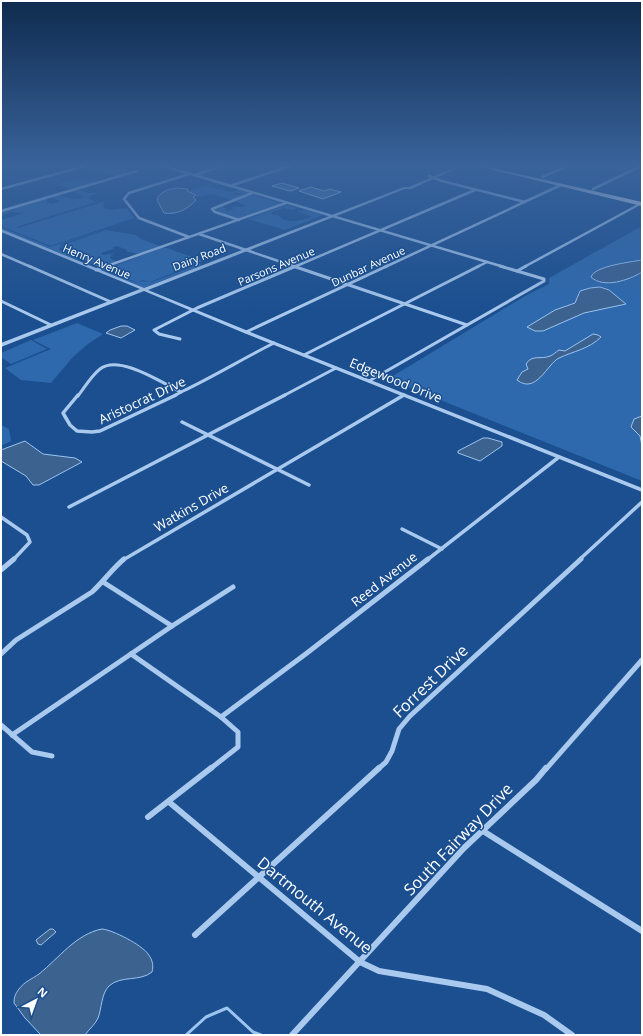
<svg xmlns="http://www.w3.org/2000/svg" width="643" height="1036" font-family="'Open Sans',sans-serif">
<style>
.green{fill:#2e69ad}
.water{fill:#3c6290;stroke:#9cc4f0}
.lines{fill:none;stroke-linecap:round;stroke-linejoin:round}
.stream{stroke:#9cc4f0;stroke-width:3}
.building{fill:#4478b7;stroke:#cfe3fa}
.minor-far4{stroke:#a9c9ee;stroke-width:2.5}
.minor-far3{stroke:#a9c9ee;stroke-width:3}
.minor-far2{stroke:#a9c9ee;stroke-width:3.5}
.minor-far1{stroke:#a9c9ee;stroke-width:5}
.minor{stroke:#a9c9ee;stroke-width:6}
.tertiary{fill:#a9c9ee;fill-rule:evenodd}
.primary{fill:#f0f6ff;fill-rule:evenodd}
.labels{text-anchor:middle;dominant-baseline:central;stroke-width:3;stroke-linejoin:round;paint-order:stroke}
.far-street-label{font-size:11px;fill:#fff;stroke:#1b4f8f}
.street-label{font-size:13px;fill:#fff;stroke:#1b4f8f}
.near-street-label{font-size:16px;fill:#fff;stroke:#1b4f8f}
</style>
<rect width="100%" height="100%" fill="#1b4f8f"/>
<g class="green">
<polygon points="98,166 113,169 121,167 131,172 116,176 101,171 91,171 91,168"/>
<polygon points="81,177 95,182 70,189 58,184"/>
<path d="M216 182 235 188 216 184 209 186 230 192 241 190 248 193C243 195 238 192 232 194L235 195 241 194 244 195 231 200 213 194 197 197 187 191 208 186 207 185Z"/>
<path d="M79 190 88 193H96L88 198 96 202 16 227 18 228 106 201 103 204 104 208 111 210 127 208 134 218 51 246 1 226V220L24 213 9 212 1 216V211L47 199V202C52 205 55 204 59 201L52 197 59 195 72 199 82 198 83 196 73 192Z"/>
<polygon points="252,194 282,204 239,219 215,210 222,206 227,209 224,210 227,211 234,209 231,208 232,207 244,207 245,205 235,201"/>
<path d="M287 205 298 208 292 210 284 208 272 212 271 214 279 216C285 224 301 221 312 217L297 211 306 210 323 215 285 230 248 219Z"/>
<polygon points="642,226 642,481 388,379 525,296 549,284 549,278"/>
<polygon points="1,227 50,247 106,229 107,229 62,244 59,249 61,251 79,257 78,260 98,268 106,268 104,270 136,283 143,281 152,282 199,264 202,265 143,288 2,230"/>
<polygon points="106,230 136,235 141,239 160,246 139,254 125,251 127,250 117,246 113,247 113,249 101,253 103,255 116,253 111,255 110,258 117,262 99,267 79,259 81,256 61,248 63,245"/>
<polygon points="164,247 203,261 150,282 143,280 137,283 106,269"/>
<polygon points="77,323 103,334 88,344 73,357 51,383 21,380 5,368 51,349 33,340"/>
<polygon points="31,340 47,349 11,364 1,357 1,353"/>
<polygon points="1,425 9,429 11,441 1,446"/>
</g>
<g class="water">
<path d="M176 188 188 189 187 191 196 195 193 197 196 200C188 209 177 215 164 213L157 200C160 191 168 190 176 188Z"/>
<path d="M642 260V272C629 280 604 289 591 277 594 266 631 262 642 260Z"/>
<polygon points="600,287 609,290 626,304 584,313 543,331 535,331 527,327 555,310 575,303 580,291 590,288"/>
<polygon points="121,326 127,326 135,330 121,338 106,333 110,330"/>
<path d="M593 334 598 335 601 337C589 349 574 351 559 358 547 364 536 395 517 380L522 372 528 369 526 364C532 354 541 360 550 356 553 355 556 352 559 350L565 351Z"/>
<polygon points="642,416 642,446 640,436 631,427 634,419"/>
<polygon points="483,438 488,438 502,442 502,446 480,461 458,453 458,451"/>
<polygon points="25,441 43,454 75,458 82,462 39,485 33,485 26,476 1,461 1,450"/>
<polygon points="50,929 53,929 56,932 41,945 38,944 36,940"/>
<path d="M102 929C113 930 142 945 148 954 152 959 154 965 152 972 140 982 121 975 109 986 101 994 102 1008 98 1018 95 1025 89 1029 85 1035H41L25 1018 14 1003C14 998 15 994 19 989 24 982 32 979 39 974 59 958 76 934 102 929Z"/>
</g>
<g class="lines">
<polyline class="stream" points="186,1035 206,1017 227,1008 253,1032 261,1035"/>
</g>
<g class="building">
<polygon points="282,183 299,188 290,191 272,186"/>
<polygon points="311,187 324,191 330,189 341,192 323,199 299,191"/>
</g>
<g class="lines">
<g class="minor-far4">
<polyline points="164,166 504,267"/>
<polyline points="1,167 8,166"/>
<polyline points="189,174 129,193 124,199 139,218 189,237"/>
<polyline points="194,175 222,166"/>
<polyline points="429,176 442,181 525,202"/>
<polyline points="542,177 568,166"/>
<polyline points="230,186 290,166"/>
<polyline points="1,189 85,166"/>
<polyline points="593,189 641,166"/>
<polyline points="1,211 137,171"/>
<polyline points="239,220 215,212 212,209 252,193"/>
<polyline points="199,234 296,267"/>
<polyline points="1,254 31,267"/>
<polyline points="104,267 286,203"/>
<polyline points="294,267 475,190"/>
<polyline points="385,267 561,185"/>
<polyline points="477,267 487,262"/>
<polyline points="524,267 640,204"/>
</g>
<g class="minor-far3">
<polyline points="29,266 111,302"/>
<polyline points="293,266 467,325"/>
<polyline points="96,270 107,266"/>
<polyline points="517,271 526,266"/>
<polyline points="1,301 51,325"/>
<polyline points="246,332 387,266"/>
<polyline points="180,339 159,334 154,330 197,308 296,266"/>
<polyline points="304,355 479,266"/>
<polyline points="369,381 544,281 544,279 500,266"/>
<path d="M181 392C213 377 242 359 274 343"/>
<path d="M78 396C85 387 91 376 100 369 119 354 162 383 181 392"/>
<polyline points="174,396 181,392"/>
<polyline points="283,396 336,368"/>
</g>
<g class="minor-far2">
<polyline points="78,395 63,413 70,425 77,431 92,432 100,431 176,395"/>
<polyline points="182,422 309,485"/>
<polyline points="69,507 285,395"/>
<polyline points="1,517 27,535 30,542 13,560"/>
<polyline points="402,529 442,549"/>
<polyline points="123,560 404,395"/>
<polyline points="427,560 559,457"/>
<polyline points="579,560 642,502"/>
</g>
<g class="minor-far1">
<polyline points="1,570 14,559"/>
<polyline points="103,582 172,626"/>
<path d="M1 654 16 640 92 592C104 581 112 569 124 559"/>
<polyline points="131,654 221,717 238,732 238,747 210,769"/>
<polyline points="221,717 307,653 428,559"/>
<polyline points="1,725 32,752 52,756"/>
<polyline points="12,735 172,626 233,587"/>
<polyline points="378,769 386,762 392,751 399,729 410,716 581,559"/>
<polyline points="546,769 642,660"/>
</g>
<g class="minor">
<polyline points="169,802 360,962 379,971 487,989 544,1015 572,1035"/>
<polyline points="148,817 211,768"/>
<polyline points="483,831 642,931"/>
<polyline points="195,935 379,768"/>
<polyline points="292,1035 464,848 536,780 546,768"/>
</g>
<polygon class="tertiary" points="458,166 462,166 411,189 405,189 148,290 248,331 642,488 642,492 244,333 144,291 1,347 1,343 140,289 1,232 1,229 144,288 404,187 409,187"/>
<polygon class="primary" points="477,166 484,166 642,202 642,206"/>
</g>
<linearGradient id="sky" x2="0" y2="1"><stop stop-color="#0f2b4f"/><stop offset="0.53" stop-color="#39639b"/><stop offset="1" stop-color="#39639b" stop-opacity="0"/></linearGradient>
<rect width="643" height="311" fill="url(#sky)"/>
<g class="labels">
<g class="far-street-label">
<text transform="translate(199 257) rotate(-21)">Dairy Road</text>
<text transform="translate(97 261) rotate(23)">Henry Avenue</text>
<text transform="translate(276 266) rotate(-23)">Parsons Avenue</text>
<text transform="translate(368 266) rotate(-25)">Dunbar Avenue</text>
</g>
<g class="street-label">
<text transform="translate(396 380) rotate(22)">Edgewood Drive</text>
<text transform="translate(142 400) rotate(-25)">Aristocrat Drive</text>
<text transform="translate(191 507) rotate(-30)">Watkins Drive</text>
<text transform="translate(384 579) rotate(-38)">Reed Avenue</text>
</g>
<g class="near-street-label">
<text transform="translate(430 681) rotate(-44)">Forrest Drive</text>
<text transform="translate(458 839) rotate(-46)">South Fairway Drive</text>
<text transform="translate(315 905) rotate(39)">Dartmouth Avenue</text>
</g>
</g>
<rect width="643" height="1036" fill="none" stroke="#ffffff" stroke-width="4"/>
<g transform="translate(36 1000) rotate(41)" stroke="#1b4f8f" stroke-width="3" paint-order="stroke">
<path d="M0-3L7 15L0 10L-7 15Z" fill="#ffffff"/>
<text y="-6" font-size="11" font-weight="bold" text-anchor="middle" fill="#ffffff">N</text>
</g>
</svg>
